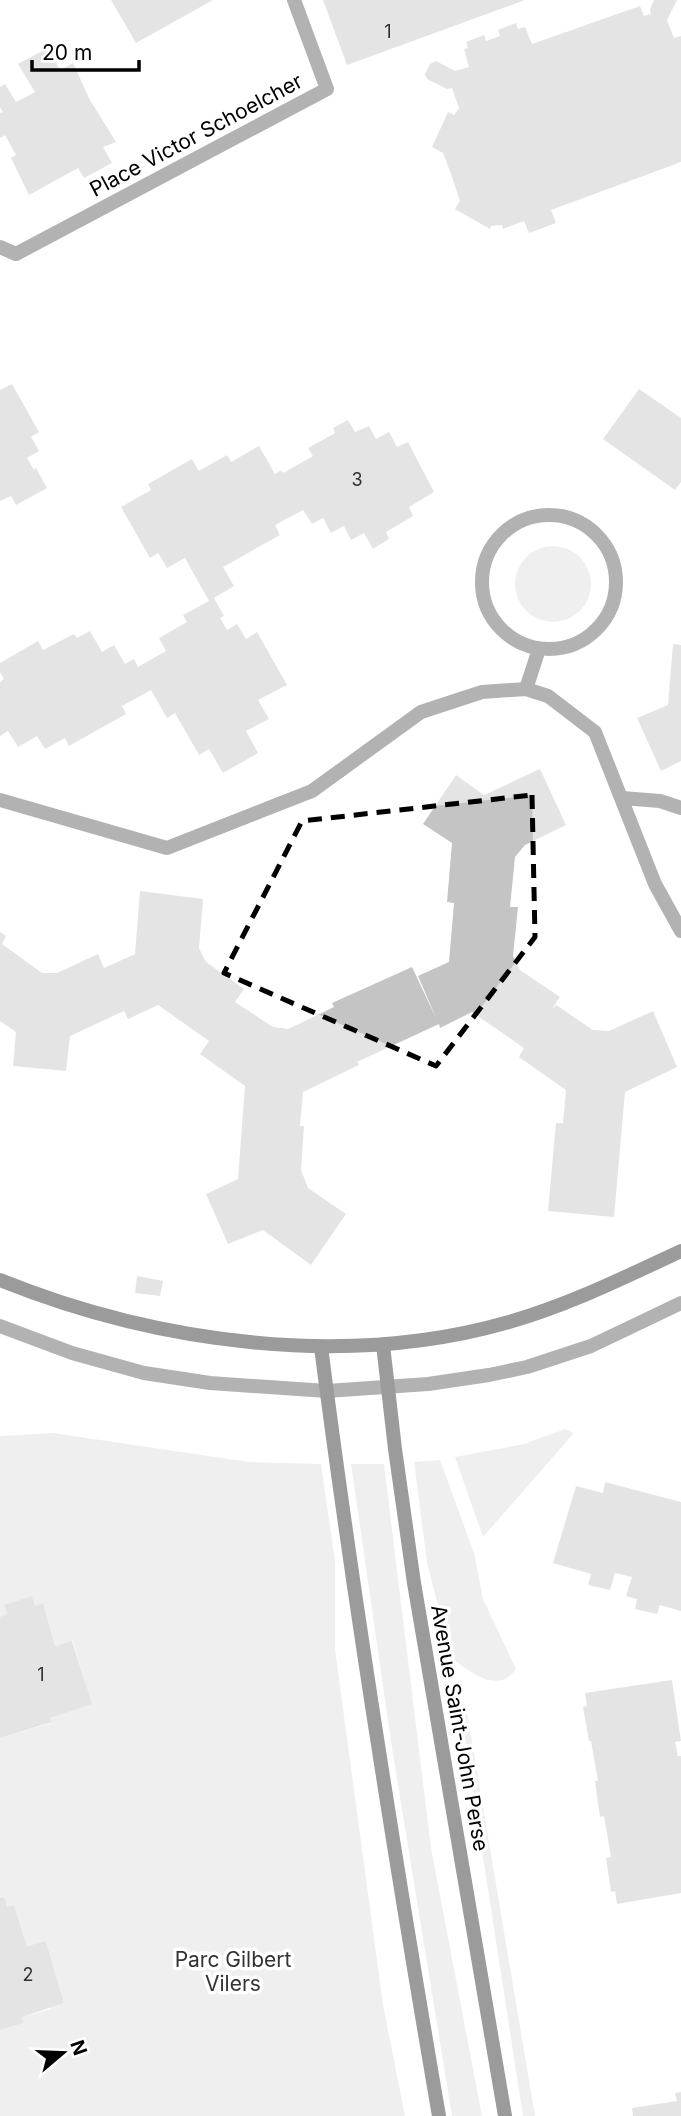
<svg xmlns="http://www.w3.org/2000/svg" width="681" height="2116" font-family="Inter,sans-serif">
<style>
.green{fill:#dcdcdc}
.building{fill:#c4c4c4}
.lines{fill:none;stroke-linecap:round;stroke-linejoin:round}
.lane{stroke:#555;stroke-width:14}
.street{stroke:#555;stroke-width:14}
.secondary{stroke:#222;stroke-width:14}
.marked{fill:none;stroke:#000;stroke-width:5;stroke-dasharray:14 9;stroke-linejoin:round}
.labels{text-anchor:middle;dominant-baseline:central;stroke-width:7;stroke-linejoin:round;paint-order:stroke}
.number-label{font-size:18px;fill:#313131}
.street-label{font-size:21px;fill:#000;stroke:#fff}
.park-label{font-size:21px;fill:#333;stroke:#fff}
</style>
<rect width="100%" height="100%" fill="#fff"/>
<g class="green">
<circle cx="553" cy="584" r="38"/>
<polygon points="565,1429 574,1433 483,1537 455,1457 524,1444"/>
<polygon points="53,1433 249,1462 321,1464 335,1561 335,1649 383,2005 405,2116 0,2116 0,2030 24,2023 22,2017 51,2009 51,2007 64,2003 46,1941 27,1946 14,1905 7,1907 5,1897 0,1898 0,1738 51,1723 50,1718 91,1703 73,1641 55,1646 43,1604 34,1606 4,1605 7,1614 0,1617 0,1436"/>
<path d="M440 1460 474 1553 483 1599 516 1669C498 1695 469 1672 451 1657L427 1562 414 1462Z"/>
<polygon points="351,1464 384,1464 431,1848 482,2116 452,2116 392,1748"/>
<polygon points="458,1695 466,1706 535,2116 523,2116"/>
</g>
<g class="building">
<polygon points="111,0 213,0 136,43"/>
<polygon points="323,0 525,0 347,65"/>
<polygon points="654,0 677,0 667,20 674,38 681,36 681,162 551,210 556,223 529,233 524,221 503,229 502,225 491,226 490,229 455,209 460,201 451,174 443,153 432,147 448,112 454,115 459,108 452,88 447,89 427,79 425,74 430,64 436,61 455,71 469,67 464,49 468,48 466,42 484,35 486,41 500,36 498,30 516,23 518,29 525,27 532,44 640,6 644,16 651,14 650,9"/>
<polygon points="48,48 60,70 73,63 90,100 116,142 103,147 112,163 84,178 78,168 29,195 11,158 16,155 5,135 0,138 0,113 3,112 0,107 0,87 5,84 16,102 35,92 18,64"/>
<polygon points="12,384 39,432 31,437 39,451 27,458 34,470 36,468 47,488 16,505 11,496 0,501 0,390"/>
<polygon points="639,389 681,418 681,482 675,490 603,439"/>
<polygon points="348,420 355,432 369,426 376,439 389,432 397,447 408,442 434,492 409,507 413,516 386,532 389,539 373,549 364,533 351,540 344,526 331,533 323,518 312,524 303,510 275,525 280,535 223,567 234,586 214,598 224,616 220,618 227,630 237,624 246,639 257,632 287,685 258,700 269,719 246,731 258,753 223,773 209,749 199,755 175,713 167,718 151,690 122,706 126,714 69,746 65,738 45,749 37,736 18,747 8,731 0,736 0,682 4,679 0,672 0,663 38,641 43,650 74,634 77,638 90,631 102,652 114,645 125,664 134,659 138,667 166,651 159,638 187,622 183,615 209,601 185,558 167,568 158,553 150,558 121,507 151,490 148,484 192,459 199,471 227,455 231,462 259,446 275,474 281,470 283,473 313,456 308,448 335,433 333,428"/>
<polygon points="673,644 681,645 681,761 661,771 637,718 668,705"/>
<polygon points="540,769 566,825 525,845 515,857 510,907 518,907 513,956 520,970 560,997 551,1010 556,1005 593,1030 609,1031 653,1011 677,1067 625,1092 614,1217 548,1211 556,1123 563,1123 566,1090 519,1057 524,1048 472,1012 440,1028 439,1024 357,1062 359,1065 303,1092 300,1126 304,1126 301,1170 308,1188 346,1214 311,1265 263,1230 228,1244 206,1194 238,1179 245,1086 200,1054 209,1041 158,1005 128,1019 124,1011 70,1036 66,1071 13,1066 16,1032 0,1021 0,932 6,936 2,944 42,973 57,973 98,954 104,968 135,954 140,891 203,899 199,948 206,962 244,989 235,1002 273,1027 288,1029 334,1007 332,1003 412,967 437,1020 418,976 449,962 454,903 447,902 452,843 423,824 456,775 484,795"/>
<polygon points="137,1276 163,1281 160,1296 135,1293"/>
<polygon points="605,1482 681,1502 681,1611 660,1605 657,1614 635,1609 637,1599 626,1596 632,1577 615,1573 610,1590 588,1585 591,1574 553,1563 576,1486 603,1493"/>
<polygon points="32,1596 35,1606 43,1603 55,1646 72,1641 92,1704 50,1718 52,1722 0,1738 0,1617 7,1614 4,1605"/>
<polygon points="672,1680 681,1741 675,1742 678,1756 681,1756 681,1893 617,1904 615,1891 611,1892 606,1858 611,1857 604,1816 600,1817 595,1781 598,1781 591,1741 589,1741 583,1707 587,1706 585,1693"/>
<polygon points="5,1897 7,1907 14,1905 27,1946 46,1941 64,2003 22,2017 24,2023 0,2030 0,1898"/>
<polygon points="681,2092 681,2116 633,2116 632,2108 677,2101 675,2093"/>
</g>
<g class="lines">
<g class="lane">
<polyline points="622,798 660,801 681,808"/>
<polyline points="0,1326 72,1353 144,1373 210,1383 327,1391 428,1384 489,1375 527,1367 591,1346 681,1303"/>
</g>
<g class="street">
<polyline points="0,247 16,254 327,89 294,0"/>
<circle cx="549" cy="582" r="67"/>
<polyline points="526,689 539,649"/>
<polyline points="0,800 167,848 312,791 421,712 482,692 526,689 548,696 595,732 655,884 681,931"/>
</g>
<g class="secondary">
<path d="M0 1280C156 1343 346 1369 509 1322 569 1305 625 1277 681 1251"/>
<polyline points="383,1345 395,1449 414,1583 505,2116"/>
<path d="M321 1347C354 1604 395 1860 439 2116"/>
</g>
</g>
<path d="M0 0H681V2116H0ZM532 795 535 937 436 1066 224 973 302 821Z" fill="#fff" fill-opacity=".55" fill-rule="evenodd"/>
<path class="marked" d="M532 795 535 937 436 1066 224 973 302 821Z"/>
<g class="labels">
<g class="number-label">
<text x="388" y="31">1</text>
<text x="357" y="479">3</text>
<text x="41" y="1674">1</text>
<text x="28" y="1974">2</text>
</g>
<g class="street-label">
<text transform="translate(196 135) rotate(-28)">Place Victor Schoelcher</text>
<text transform="translate(460 1728) rotate(80)">Avenue Saint-John Perse</text>
</g>
<g class="park-label">
<text x="233" y="1959">Parc Gilbert<tspan x="233" dy="24">Vilers</tspan></text>
</g>
</g>
<g transform="translate(63 2053) rotate(71)" stroke="#ffffff" stroke-width="5" paint-order="stroke">
<path d="M0-5L12 26L0 18L-12 26Z" fill="#000000"/>
<text y="-10" font-size="19" font-weight="bold" text-anchor="middle" fill="#000000">N</text>
</g>
<path d="M32 60v10h107v-10" fill="none" stroke="#000000" stroke-width="3.5"/>
<text x="42" y="60" font-size="21" fill="#000000" stroke="#ffffff" stroke-width="5" paint-order="stroke">20 m</text>
</svg>
